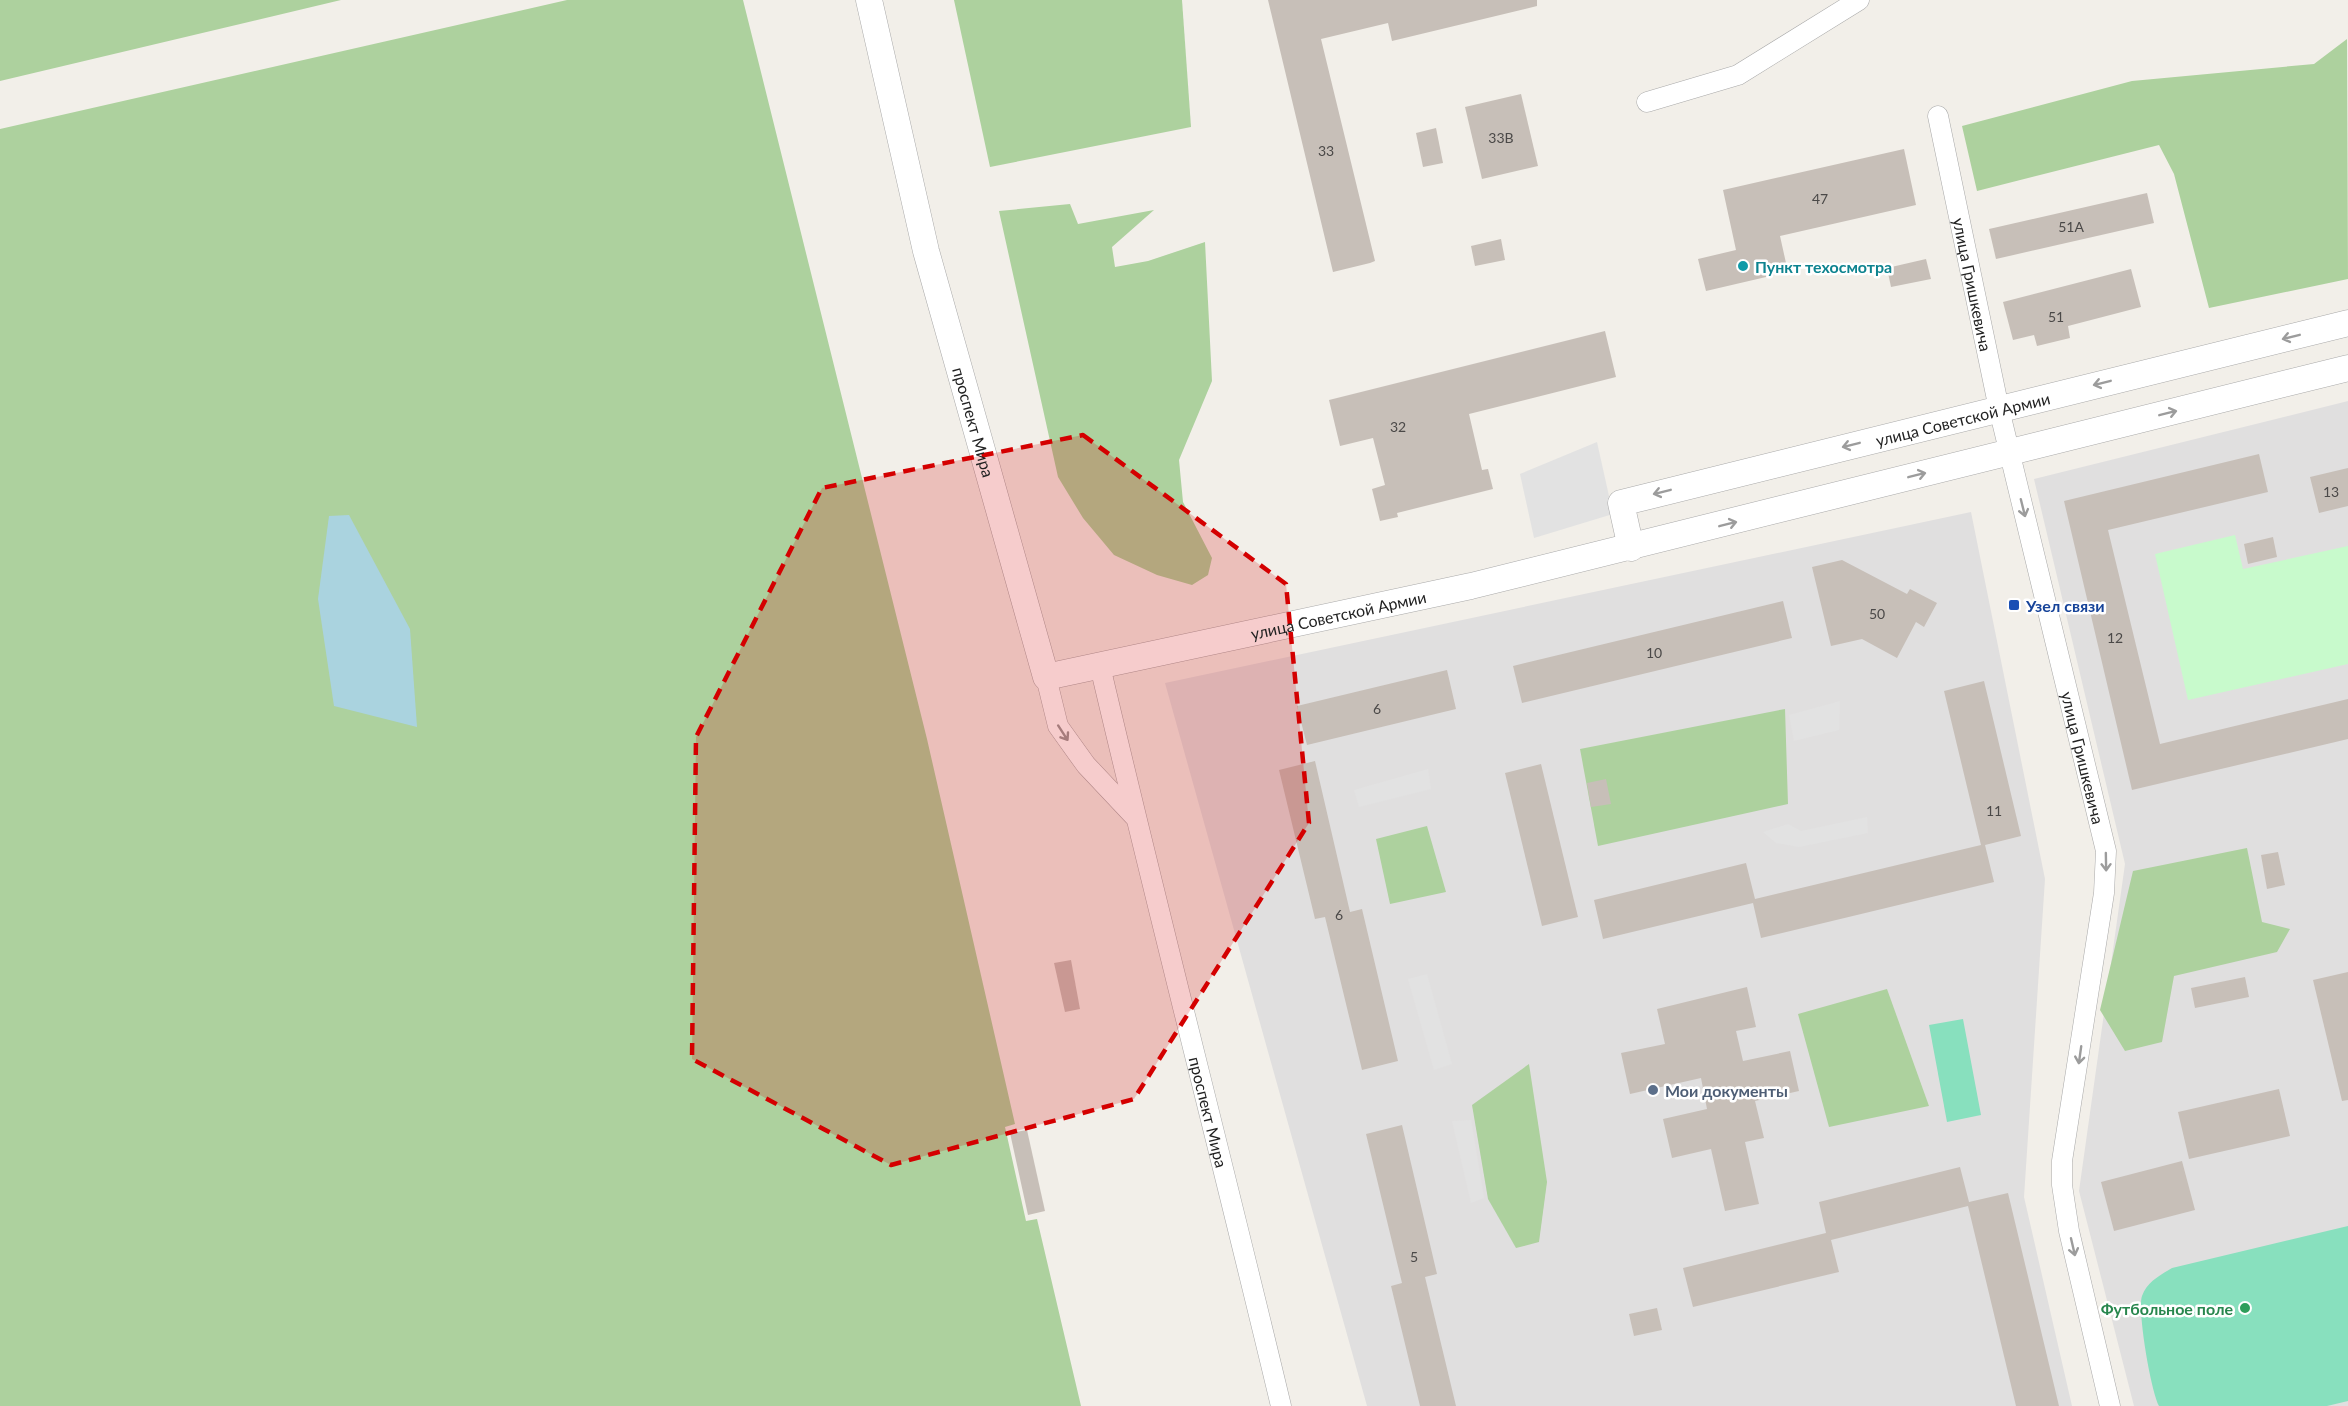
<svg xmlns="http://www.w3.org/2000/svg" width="2348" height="1406" font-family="Lato,sans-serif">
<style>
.residential{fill:#e0dfdf}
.forest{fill:#add19e}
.park{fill:#c8facc}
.pitch{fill:#88e0be}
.parking{fill:#e2e2e2}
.water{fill:#aad3df}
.building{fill:#c7bfb8}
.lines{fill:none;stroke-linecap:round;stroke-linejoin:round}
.minor-casing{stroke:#a9a9a9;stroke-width:21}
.tertiary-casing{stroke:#a9a9a9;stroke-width:27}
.minor{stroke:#fff;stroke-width:20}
.tertiary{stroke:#fff;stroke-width:26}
.oneway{stroke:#9c9c9c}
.marked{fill:#d40000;fill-opacity:0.2;stroke:#d40000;stroke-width:4.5;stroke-dasharray:12 8;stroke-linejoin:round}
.culture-dot{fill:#0f9aa8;stroke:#fff;stroke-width:2}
.transit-dot{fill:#1a4fb4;stroke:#fff;stroke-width:2}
.service-dot{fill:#5c6f8a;stroke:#fff;stroke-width:2}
.leisure-dot{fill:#2e9e5b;stroke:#fff;stroke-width:2}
.labels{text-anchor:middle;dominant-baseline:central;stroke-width:5;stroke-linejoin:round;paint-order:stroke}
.number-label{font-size:14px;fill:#4b4948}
.culture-label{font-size:16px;font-weight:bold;fill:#0d838f;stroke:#fff;text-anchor:start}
.street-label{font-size:16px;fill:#222;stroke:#fff}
.transit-label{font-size:16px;font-weight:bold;fill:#164399;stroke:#fff;text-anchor:start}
.service-label{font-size:16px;font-weight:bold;fill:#4e5e75;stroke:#fff;text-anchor:start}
.leisure-label{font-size:16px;font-weight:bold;fill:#27864d;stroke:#fff;text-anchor:end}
</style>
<rect width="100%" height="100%" fill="#f2efe9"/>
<g class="residential">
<polygon points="2348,401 2348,1406 2134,1406 2079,1191 2125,864 2034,479"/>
<polygon points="1971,512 2045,879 2024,1197 2072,1406 1367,1406 1165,683"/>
</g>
<g class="forest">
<polygon points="0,0 341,0 0,81"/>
<polygon points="567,0 743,0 927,739 1015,1124 1005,1127 1026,1221 1037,1219 1081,1406 0,1406 0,129"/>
<polygon points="954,0 1182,0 1191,127 990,167"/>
<polygon points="2347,39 2348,279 2209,308 2174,174 2159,145 1977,191 1962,126 2132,81 2314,64"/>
<polygon points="1070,204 1078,224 1154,210 1112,247 1115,267 1148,261 1205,242 1212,381 1179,460 1183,502 1212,558 1208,575 1192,585 1157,575 1114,555 1083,518 1058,477 999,211"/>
<polygon points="1785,709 1788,804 1598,846 1580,749"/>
<polygon points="1427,826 1446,892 1390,904 1376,839"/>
<polygon points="2247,848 2262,922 2290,929 2277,952 2174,976 2162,1042 2125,1051 2100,1010 2133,871"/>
<polygon points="1887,989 1929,1106 1829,1127 1798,1014"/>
<polygon points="1529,1064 1547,1182 1539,1242 1516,1248 1488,1199 1472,1105"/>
</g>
<polygon class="park" points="2235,535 2243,569 2348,546 2348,664 2188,700 2155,554"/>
<g class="pitch">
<polygon points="1963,1019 1981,1115 1947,1122 1929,1025"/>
<path d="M2348 1226V1401L2327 1406H2159C2151 1392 2137 1310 2142 1296 2147 1282 2159 1276 2172 1268Z"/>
</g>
<g class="parking">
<polygon points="1597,442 1613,514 1534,538 1520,474"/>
<polygon points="1840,701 1839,730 1794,741 1789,715"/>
<polygon points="1428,769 1431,789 1359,807 1354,790"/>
<polygon points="1867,817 1868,833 1799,847 1776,843 1763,832 1788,824 1801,831"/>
<polygon points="1427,974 1452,1064 1434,1070 1408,979"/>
<polygon points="1471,1120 1484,1198 1471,1203 1452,1121"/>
</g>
<polygon class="water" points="349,515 410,629 417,727 334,706 318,599 329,516"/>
<g class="building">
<polygon points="1268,0 1537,0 1537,6 1392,41 1388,23 1321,39 1375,261 1370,263 1333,272"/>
<polygon points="1521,94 1538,166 1482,179 1465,107"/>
<polygon points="1436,128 1443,163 1423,167 1416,133"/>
<polygon points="1904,149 1916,205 1780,236 1788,272 1706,291 1698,259 1736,250 1723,190"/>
<polygon points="2147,193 2154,223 1996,259 1989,229"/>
<polygon points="1501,239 1505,260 1475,266 1471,246"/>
<polygon points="1926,259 1931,279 1891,287 1887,268"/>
<polygon points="2131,269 2141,307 2068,326 2070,338 2037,346 2034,335 2013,340 2003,302"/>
<polygon points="1605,331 1616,377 1469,414 1482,470 1488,469 1493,489 1397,513 1398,517 1380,521 1372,489 1385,485 1373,438 1340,446 1329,400"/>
<polygon points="2259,454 2268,492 2108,530 2160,744 2348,699 2348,739 2132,790 2064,501"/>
<polygon points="2348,468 2348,506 2319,513 2310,477"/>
<polygon points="2273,537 2277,557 2248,564 2244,544"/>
<polygon points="1842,560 1907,594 1910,589 1937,603 1924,627 1916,622 1897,658 1862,639 1831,646 1812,567"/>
<polygon points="1783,601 1792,638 1522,703 1513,666"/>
<polygon points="1447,670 1456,709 1307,745 1297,706"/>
<polygon points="1984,681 2021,836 1985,845 1994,882 1761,938 1753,903 1603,939 1594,900 1746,863 1755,899 1981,845 1944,691"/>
<polygon points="1315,761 1350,912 1362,909 1398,1061 1362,1070 1325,917 1315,919 1279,770"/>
<polygon points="1541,764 1578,917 1542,926 1505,773"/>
<polygon points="1606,779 1611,804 1591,807 1587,783"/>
<polygon points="2278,852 2285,885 2267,889 2261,855"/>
<polygon points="1071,960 1080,1009 1065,1012 1054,963"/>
<polygon points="2348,972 2348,1100 2342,1101 2313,980"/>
<polygon points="2245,977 2249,997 2195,1008 2191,988"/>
<polygon points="1747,987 1756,1027 1736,1031 1743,1061 1790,1051 1799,1091 1755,1101 1764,1138 1745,1142 1759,1204 1725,1211 1711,1149 1672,1158 1663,1119 1707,1109 1701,1078 1630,1094 1621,1053 1665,1044 1657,1009"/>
<polygon points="2279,1089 2290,1136 2189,1159 2178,1112"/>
<polygon points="1402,1125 1437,1274 1425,1277 1456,1406 1420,1406 1391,1286 1402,1283 1366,1134"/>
<polygon points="1027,1130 1045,1211 1028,1215 1010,1133"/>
<polygon points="2182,1161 2195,1210 2114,1231 2101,1182"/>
<polygon points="1960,1167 1969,1202 2008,1193 2059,1406 2016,1406 1968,1206 1831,1240 1839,1272 1693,1307 1683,1268 1826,1233 1819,1202"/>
<polygon points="1657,1308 1662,1330 1634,1336 1629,1314"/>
</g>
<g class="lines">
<defs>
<g id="minor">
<polyline points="1647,102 1738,75 1859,0"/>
<path id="s1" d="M1938 116 1999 409 2106 851 2104 893 2062 1161V1185L2069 1231 2110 1406"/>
<path id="s2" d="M1100 666C1158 913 1222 1159 1281 1406"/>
<polyline points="1046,677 1058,726 1086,765 1134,816"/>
</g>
<g id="tertiary">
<path id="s3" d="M869 0 926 251 1046 677 1471 586 2348 368"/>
<path id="s4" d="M1631 548 1621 503 2348 323"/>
</g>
</defs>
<use href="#minor" class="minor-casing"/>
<use href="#tertiary" class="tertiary-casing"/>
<use href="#minor" class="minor"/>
<use href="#tertiary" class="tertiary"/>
</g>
<defs><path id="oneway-shaft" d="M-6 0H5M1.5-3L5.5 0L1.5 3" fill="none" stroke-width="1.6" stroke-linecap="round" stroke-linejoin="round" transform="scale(1.5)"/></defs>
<g class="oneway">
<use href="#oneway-shaft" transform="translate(2291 337) rotate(166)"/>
<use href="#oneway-shaft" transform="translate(2102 383) rotate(166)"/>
<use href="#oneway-shaft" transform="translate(2168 413) rotate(-14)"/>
<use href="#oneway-shaft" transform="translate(1851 445) rotate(166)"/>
<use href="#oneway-shaft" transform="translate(1917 475) rotate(-14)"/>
<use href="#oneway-shaft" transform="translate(1662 492) rotate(166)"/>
<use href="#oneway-shaft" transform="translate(2023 508) rotate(76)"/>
<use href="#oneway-shaft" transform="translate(1728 524) rotate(-14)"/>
<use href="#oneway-shaft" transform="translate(1063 733) rotate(57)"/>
<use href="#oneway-shaft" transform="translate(2106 862) rotate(89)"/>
<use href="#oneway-shaft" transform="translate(2080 1055) rotate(98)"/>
<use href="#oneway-shaft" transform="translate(2073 1247) rotate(77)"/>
</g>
<path class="marked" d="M1083 435 1286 584 1309 823 1134 1099 891 1165 692 1059 696 737 822 488Z"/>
<circle class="culture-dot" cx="1743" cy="266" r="6"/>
<rect class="transit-dot" x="2008" y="599" width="12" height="12" rx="3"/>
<circle class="service-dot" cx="1653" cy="1090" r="6"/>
<circle class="leisure-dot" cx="2245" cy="1308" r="6"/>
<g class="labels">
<g class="number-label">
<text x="1501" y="137">33В</text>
<text x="1326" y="150">33</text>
<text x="1820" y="198">47</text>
<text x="2071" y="226">51А</text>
<text x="2056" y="316">51</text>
<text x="1398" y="426">32</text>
<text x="2331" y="491">13</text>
<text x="1877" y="613">50</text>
<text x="2115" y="637">12</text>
<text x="1654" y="652">10</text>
<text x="1377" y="708">6</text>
<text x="1994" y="810">11</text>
<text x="1339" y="914">6</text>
<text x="1414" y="1256">5</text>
</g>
<g class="culture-label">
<text x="1755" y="266">Пункт техосмотра</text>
</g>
<g class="street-label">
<text stroke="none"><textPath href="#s1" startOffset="172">улица Гришкевича</textPath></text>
<text stroke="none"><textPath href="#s4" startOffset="398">улица Советской Армии</textPath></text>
<text stroke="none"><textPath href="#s3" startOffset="435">проспект Мира</textPath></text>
<text stroke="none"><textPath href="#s3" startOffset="999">улица Советской Армии</textPath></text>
<text stroke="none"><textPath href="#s1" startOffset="658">улица Гришкевича</textPath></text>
<text stroke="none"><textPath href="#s2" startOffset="459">проспект Мира</textPath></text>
</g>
<g class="transit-label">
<text x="2026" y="605">Узел связи</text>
</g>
<g class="service-label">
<text x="1665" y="1090">Мои документы</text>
</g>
<g class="leisure-label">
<text x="2233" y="1308">Футбольное поле</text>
</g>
</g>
</svg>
